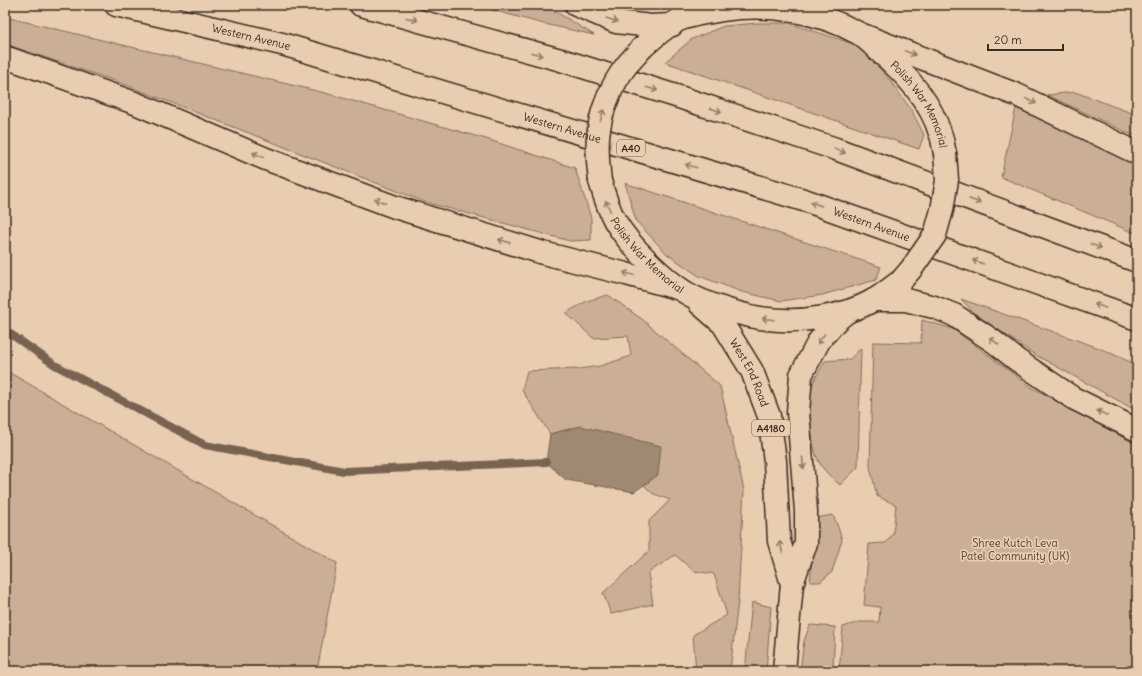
<svg xmlns="http://www.w3.org/2000/svg" width="1142" height="676" font-family="Delius,sans-serif">
<style>
.green{fill:#caaf96;stroke:#826c5a}
.water{fill:#a08973;stroke:#786351}
.lines{fill:none;stroke-linecap:round;stroke-linejoin:round}
.stream{stroke:#786351;stroke-width:8}
.primary-casing{stroke:#3b2a1e;stroke-width:25}
.trunk-casing{stroke:#3b2a1e;stroke-width:25}
.primary{stroke:#e9cdb0;stroke-width:22}
.trunk{stroke:#e9cdb0;stroke-width:22}
.primary-bridge-casing{stroke:#3b2a1e;stroke-width:25;stroke-linecap:butt}
.primary-bridge{stroke:#e9cdb0;stroke-width:22}
.oneway{stroke:#927c67}
.labels{text-anchor:middle;dominant-baseline:central;stroke-width:3.5;stroke-linejoin:round;paint-order:stroke}
.shield{fill:#e9cdb0;stroke:#6f5b4a;stroke-width:1}
.shield-label{font-size:10px;font-weight:bold;fill:#3b2a1e}
.street-label{font-size:11px;fill:#3b2a1e;stroke:#e9cdb0}
.park-label{font-size:11px;fill:#503e30;stroke:#e9cdb0}
</style>
<rect width="100%" height="100%" fill="#e9cdb0"/>
<filter id="ink" filterUnits="userSpaceOnUse"><feTurbulence type="fractalNoise" baseFrequency=".025" numOctaves="2"/><feDisplacementMap in="SourceGraphic" scale="8" xChannelSelector="R" yChannelSelector="G"/><feConvolveMatrix kernelMatrix="1 2 1 2 8 2 1 2 1" color-interpolation-filters="sRGB"/></filter>
<g filter="url(#ink)">
<g class="green">
<polygon points="474,5 545,5 594,35 540,23"/>
<polygon points="5,17 325,93 486,139 575,168 591,218 591,240 570,241 425,202 121,83 5,44"/>
<polygon points="758,23 789,23 860,46 889,79 912,111 924,135 919,149 665,62 692,39 724,26"/>
<polygon points="1075,92 1137,115 1137,137 1047,95"/>
<polygon points="1016,108 1137,165 1137,234 1001,177"/>
<polygon points="625,183 881,267 876,280 822,295 781,301 742,292 699,276 667,254 636,221"/>
<polygon points="608,295 643,320 720,386 744,490 738,601 730,671 696,671 693,635 727,615 714,574 694,571 675,555 648,573 653,604 611,614 603,593 649,551 649,521 670,500 652,493 644,485 658,475 581,426 550,434 522,390 527,371 579,369 600,366 631,356 628,336 593,338 566,313 587,301"/>
<polygon points="961,299 1099,348 1137,365 1137,411 1032,353 974,313"/>
<polygon points="922,320 953,329 1031,387 1137,445 1137,671 879,671 879,665 868,666 868,671 839,671 843,627 859,622 879,622 880,607 864,605 869,544 886,543 893,534 896,505 877,496 870,467 873,342 921,343"/>
<path d="M861 348 858 467 840 485C832 478 824 471 819 462 812 450 806 400 811 388 814 379 820 370 825 361L850 359Z"/>
<polygon points="5,370 337,563 317,671 5,671"/>
<polygon points="833,515 838,527 842,540 832,572 820,582 810,582 815,518"/>
<polygon points="752,602 771,607 766,671 745,671"/>
<polygon points="810,625 835,627 833,671 800,671 804,641"/>
</g>
<polygon class="water" points="581,426 661,446 658,475 634,492 566,480 546,462 550,434"/>
<g class="lines">
<polyline class="stream" points="5,330 55,365 205,445 344,471 546,462"/>
<defs>
<g id="primary">
<path id="s1" d="M642 48C653 38 666 26 679 20 690 15 711 12 723 10 769 3 818 11 858 33 866 38 873 45 879 51 905 73 930 100 940 133 943 139 943 147 945 153"/>
<path id="s2" d="M600 181C604 195 608 208 615 221 629 245 666 282 690 295 708 305 747 317 768 319 801 323 844 317 874 300 883 295 892 287 901 281"/>
<path id="s3" d="M700 304 723 324 752 371 769 416 775 461 779 541 792 584"/>
<polyline points="784,671 792,584 806,543 806,511 798,412 801,375 819,341 836,321 848,311"/>
</g>
<g id="trunk">
<path id="s4" d="M116 5 282 44 807 201 1137 319"/>
<polyline points="361,5 561,60 679,97 836,149 1137,261"/>
<polyline points="576,5 616,22 651,26 672,25"/>
<polyline points="860,34 1017,95 1137,153"/>
<polyline points="5,57 135,103 266,159 395,207 543,253 626,274 680,289"/>
<polyline points="874,300 906,300 934,307 954,315 993,341 1017,360 1073,398 1137,430"/>
</g>
</defs>
<use href="#primary" class="primary-casing"/>
<use href="#trunk" class="trunk-casing"/>
<use href="#primary" class="primary"/>
<use href="#trunk" class="trunk"/>
<defs>
<g id="primary-bridge">
<path d="M600 181C598 164 596 146 599 129 602 107 613 83 626 66 631 60 637 54 642 48"/>
<polyline points="901,281 912,268 935,235 942,210 947,180 945,153"/>
</g>
</defs>
<use href="#primary-bridge" class="primary-bridge-casing"/>
<use href="#primary-bridge" class="primary-bridge"/>
</g>
<defs><path id="oneway-shaft" d="M-6 0H5M1.5-3L5.5 0L1.5 3" fill="none" stroke-width="1.6" stroke-linecap="round" stroke-linejoin="round"/></defs>
<g class="oneway">
<use href="#oneway-shaft" transform="translate(412 19) rotate(15)"/>
<use href="#oneway-shaft" transform="translate(612 20) rotate(20)"/>
<use href="#oneway-shaft" transform="translate(910 53) rotate(21)"/>
<use href="#oneway-shaft" transform="translate(537 54) rotate(15)"/>
<use href="#oneway-shaft" transform="translate(652 89) rotate(17)"/>
<use href="#oneway-shaft" transform="translate(1031 101) rotate(26)"/>
<use href="#oneway-shaft" transform="translate(716 110) rotate(18)"/>
<use href="#oneway-shaft" transform="translate(602 115) rotate(-74)"/>
<use href="#oneway-shaft" transform="translate(840 151) rotate(20)"/>
<use href="#oneway-shaft" transform="translate(258 155) rotate(-157)"/>
<use href="#oneway-shaft" transform="translate(691 166) rotate(-163)"/>
<use href="#oneway-shaft" transform="translate(380 201) rotate(-159)"/>
<use href="#oneway-shaft" transform="translate(975 201) rotate(20)"/>
<use href="#oneway-shaft" transform="translate(816 204) rotate(-160)"/>
<use href="#oneway-shaft" transform="translate(608 206) rotate(-115)"/>
<use href="#oneway-shaft" transform="translate(504 241) rotate(-163)"/>
<use href="#oneway-shaft" transform="translate(1096 246) rotate(20)"/>
<use href="#oneway-shaft" transform="translate(978 262) rotate(-160)"/>
<use href="#oneway-shaft" transform="translate(629 274) rotate(-165)"/>
<use href="#oneway-shaft" transform="translate(1100 306) rotate(-160)"/>
<use href="#oneway-shaft" transform="translate(768 319) rotate(-174)"/>
<use href="#oneway-shaft" transform="translate(821 339) rotate(126)"/>
<use href="#oneway-shaft" transform="translate(994 341) rotate(-143)"/>
<use href="#oneway-shaft" transform="translate(1102 413) rotate(-154)"/>
<use href="#oneway-shaft" transform="translate(803 463) rotate(85)"/>
<use href="#oneway-shaft" transform="translate(781 547) rotate(-106)"/>
</g>
</g>
<g class="labels">
<g class="shield">
<rect x="617" y="140" width="28" height="16" rx="3"/>
<rect x="752" y="420" width="38" height="16" rx="3"/>
</g>
<g class="shield-label">
<text x="631" y="148">A40</text>
<text x="771" y="428">A4180</text>
</g>
<g class="street-label">
<text stroke="none"><textPath href="#s4" startOffset="139">Western Avenue</textPath></text>
<text stroke="none"><textPath href="#s1" startOffset="327">Polish War Memorial</textPath></text>
<text stroke="none"><textPath href="#s4" startOffset="463">Western Avenue</textPath></text>
<text stroke="none"><textPath href="#s4" startOffset="787">Western Avenue</textPath></text>
<text stroke="none"><textPath href="#s2" startOffset="90">Polish War Memorial</textPath></text>
<text stroke="none"><textPath href="#s3" startOffset="86">West End Road</textPath></text>
</g>
<g class="park-label">
<text x="1015" y="543">Shree Kutch Leva<tspan x="1015" dy="13">Patel Community (UK)</tspan></text>
</g>
</g>
<rect width="1142" height="676" fill="none" stroke="#e9cdb0" stroke-width="20"/>
<rect x="10" y="10" width="1122" height="656" fill="none" stroke="#3b2a1e" stroke-width="1.5" filter="url(#ink)"/>
<path d="M988 44v6h75v-6" fill="none" stroke="#3b2a1e" stroke-width="2"/>
<text x="994" y="44" font-size="12" fill="#3b2a1e" stroke="#e9cdb0" stroke-width="3" paint-order="stroke">20 m</text>
</svg>
